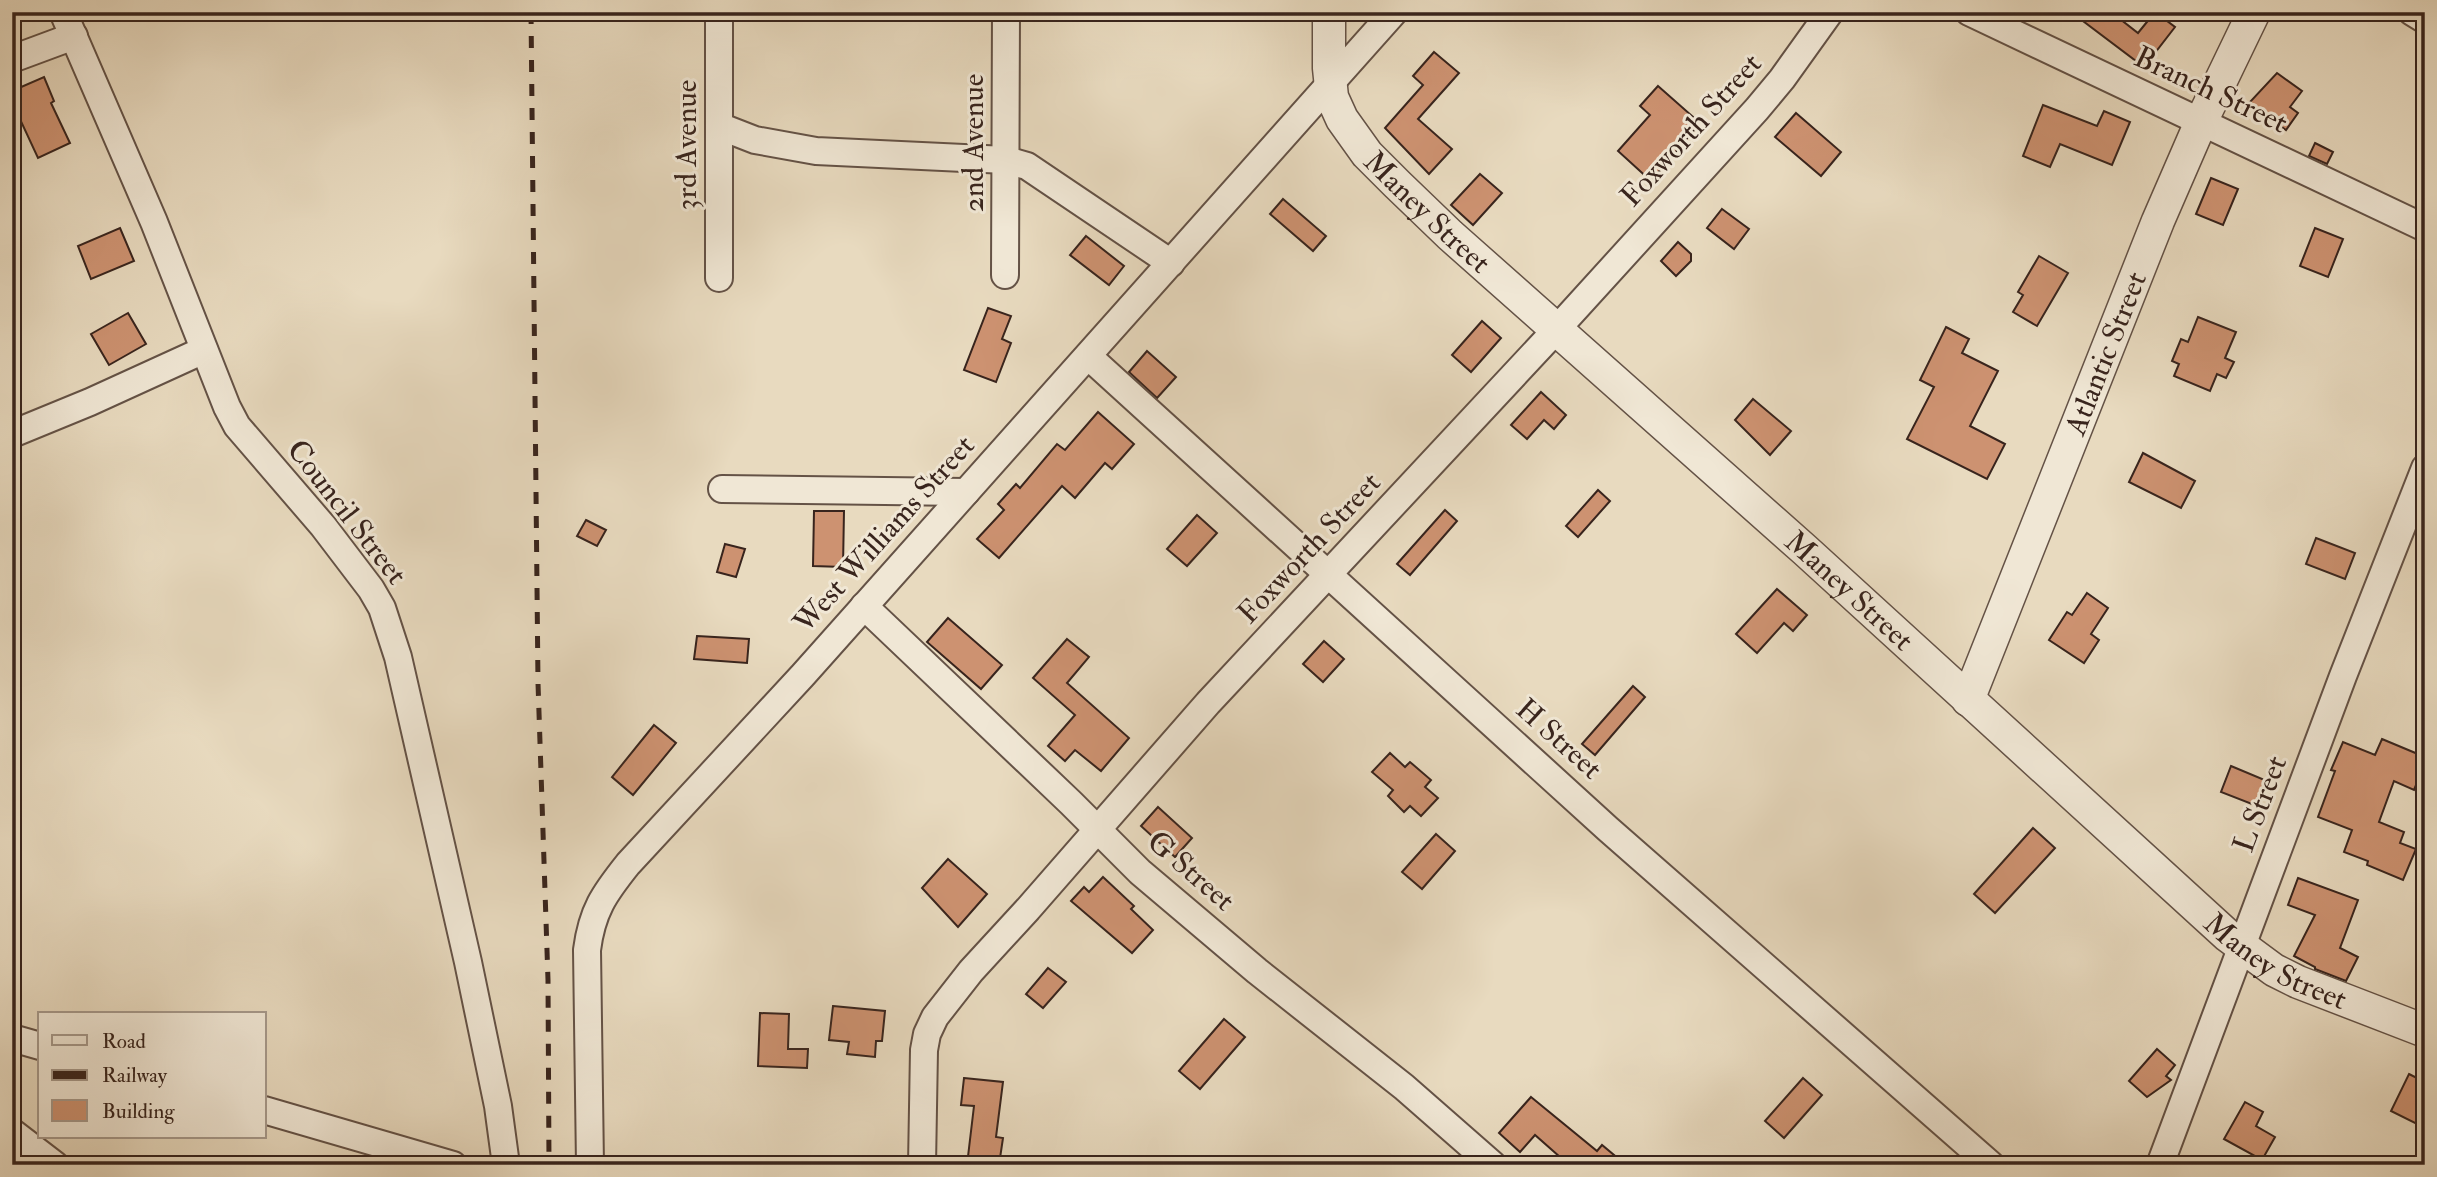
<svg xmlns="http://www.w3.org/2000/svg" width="2437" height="1177" font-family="'IM FELL Double Pica',serif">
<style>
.building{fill:#cd9271;stroke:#38241d;stroke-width:2}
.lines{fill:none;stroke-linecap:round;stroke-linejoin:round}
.minor-casing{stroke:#645246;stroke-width:30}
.tertiary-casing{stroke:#645246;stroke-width:35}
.minor{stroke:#f0e7d5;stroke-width:26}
.tertiary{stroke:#f0e7d5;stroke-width:32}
.rail{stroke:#38241d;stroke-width:5;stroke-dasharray:12 12;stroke-linecap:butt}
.labels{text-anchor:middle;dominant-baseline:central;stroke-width:6;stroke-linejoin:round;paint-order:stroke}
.street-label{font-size:30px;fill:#38241d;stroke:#f0e7d5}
</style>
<rect width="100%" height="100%" fill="#e8dabf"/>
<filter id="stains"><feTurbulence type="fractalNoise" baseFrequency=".00286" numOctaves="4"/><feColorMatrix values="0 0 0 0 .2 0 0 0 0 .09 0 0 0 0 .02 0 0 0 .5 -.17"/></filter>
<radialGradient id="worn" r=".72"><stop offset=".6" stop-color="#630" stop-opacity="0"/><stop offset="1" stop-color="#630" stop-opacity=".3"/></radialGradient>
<g class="building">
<polygon points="2071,12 2111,12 2138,33 2155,12 2175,27 2144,67"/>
<polygon points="1434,52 1459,73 1418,119 1452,149 1429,174 1385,128 1423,85 1413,76"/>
<polygon points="2277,73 2302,91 2290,107 2298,113 2286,130 2249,103"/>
<polygon points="44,77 54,101 51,103 70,143 38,158 19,117 12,120 12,91"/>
<polygon points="1658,86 1700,123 1651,181 1618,151 1650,115 1640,106"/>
<polygon points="2043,105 2097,126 2104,111 2130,122 2112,165 2060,144 2050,167 2023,156"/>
<polygon points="1796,113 1841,152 1821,176 1775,137"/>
<polygon points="2315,143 2333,152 2327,164 2309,156"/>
<polygon points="1480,174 1502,193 1473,225 1451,205"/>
<polygon points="2211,178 2238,189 2223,225 2196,214"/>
<polygon points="1283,199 1326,236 1313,251 1270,214"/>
<polygon points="1722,209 1749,229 1734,249 1707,228"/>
<polygon points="120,228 134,261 91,279 78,246"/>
<polygon points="2315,228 2343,239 2328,277 2300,266"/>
<polygon points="1086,236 1124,266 1109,285 1070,255"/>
<polygon points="1678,242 1691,254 1691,261 1676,276 1661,261"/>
<polygon points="2039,256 2068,273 2037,326 2013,312 2023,295 2018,292"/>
<polygon points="988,308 1011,316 1002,339 1011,343 996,382 964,370"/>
<polygon points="128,313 146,344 109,365 91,334"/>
<polygon points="2198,317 2236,332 2225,358 2234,362 2226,378 2217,374 2210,391 2174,376 2179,364 2172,361 2181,339 2188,342"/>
<polygon points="1482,321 1501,338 1471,372 1452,355"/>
<polygon points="1946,327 1969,339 1962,353 1998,371 1970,426 2005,444 1987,479 1907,439 1934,387 1920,380"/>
<polygon points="1147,351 1176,377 1157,398 1129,372"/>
<polygon points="1541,392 1566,415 1554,429 1544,420 1527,439 1511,425"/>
<polygon points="1753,399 1791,431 1770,455 1735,420"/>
<polygon points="1098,412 1134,444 1112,469 1105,463 1075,498 1062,486 999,558 977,539 1004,510 998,504 1016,484 1020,488 1057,444 1065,450"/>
<polygon points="2143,453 2195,481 2181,508 2129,482"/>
<polygon points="1598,490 1610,501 1578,537 1566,526"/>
<polygon points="1445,510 1457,521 1410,575 1397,564"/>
<polygon points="814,511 844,511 843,567 813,566"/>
<polygon points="1197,515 1217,533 1187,566 1167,549"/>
<polygon points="586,520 606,530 597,546 577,536"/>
<polygon points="2316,538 2355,553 2345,579 2306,564"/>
<polygon points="725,544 745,549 736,577 717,572"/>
<polygon points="1777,589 1807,615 1793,631 1784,623 1757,653 1736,634"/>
<polygon points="2087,593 2108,608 2091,634 2099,640 2084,663 2049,640 2067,612 2072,615"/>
<polygon points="948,618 1002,665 981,689 927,642"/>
<polygon points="697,636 749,639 747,663 694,659"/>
<polygon points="1067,639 1089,657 1067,683 1129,738 1101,771 1075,750 1065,761 1048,746 1075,715 1033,678"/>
<polygon points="1324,641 1344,659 1323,682 1303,664"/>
<polygon points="1633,686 1645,697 1595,755 1582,744"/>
<polygon points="654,725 676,743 633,795 612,777"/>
<polygon points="2382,739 2425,757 2425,763 2414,790 2394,781 2379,822 2404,832 2400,843 2416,849 2403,880 2367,865 2368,861 2344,852 2352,830 2318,817 2335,771 2331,770 2343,742 2375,755"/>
<polygon points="1390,753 1405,767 1410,762 1431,780 1425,787 1438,798 1421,816 1410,806 1404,812 1388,796 1393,790 1372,772"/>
<polygon points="2231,766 2267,781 2257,806 2221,792"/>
<polygon points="1158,807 1192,838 1175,857 1141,826"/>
<polygon points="2033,828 2055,848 1995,913 1974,894"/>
<polygon points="1436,834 1455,851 1422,889 1402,872"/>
<polygon points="948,859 987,894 958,927 922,888"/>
<polygon points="1103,877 1134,906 1131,909 1153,930 1132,953 1071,901 1084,887 1089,892"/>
<polygon points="2298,878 2358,900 2340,948 2358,957 2346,981 2315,969 2315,967 2294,956 2315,915 2288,905"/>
<polygon points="1048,968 1066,982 1043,1008 1026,994"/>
<polygon points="833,1006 885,1011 882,1041 876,1041 875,1057 847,1054 849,1042 829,1040"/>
<polygon points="760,1013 789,1014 788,1049 808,1049 807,1068 758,1066"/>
<polygon points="1224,1019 1245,1037 1200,1089 1179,1071"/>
<polygon points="2157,1049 2175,1065 2166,1076 2171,1080 2147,1097 2129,1081"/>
<polygon points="2409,1074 2425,1082 2425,1128 2391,1111"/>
<polygon points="964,1078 1003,1082 996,1137 1003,1138 999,1165 967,1165 974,1106 961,1105"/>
<polygon points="1803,1078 1822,1095 1784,1138 1765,1121"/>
<polygon points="1531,1097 1597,1151 1602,1145 1626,1165 1569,1165 1535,1135 1520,1152 1499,1133"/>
<polygon points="2245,1102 2263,1112 2256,1126 2275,1137 2262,1160 2224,1139"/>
</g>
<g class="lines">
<defs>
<g id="minor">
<polyline points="63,12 154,222 227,407 237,426 323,526 371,589 382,608 398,657 468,962 498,1106 506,1165"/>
<polyline points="719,12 719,278"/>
<polyline points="1969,12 2425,228"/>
<polyline points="2412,12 2425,20"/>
<polyline points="12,59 74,36"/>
<polyline points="719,126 755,140 816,151 1006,160 1027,166 1171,263"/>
<polyline points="1005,275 1006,12"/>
<polyline points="1088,356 1608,829 1991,1165"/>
<polyline points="12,434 90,402 204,350"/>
<polyline points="722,489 966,492"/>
<polyline points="864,606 1071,803 1140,872 1257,971 1404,1087 1493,1165"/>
<polyline points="12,1038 40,1046"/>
<polyline points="264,1110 453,1165"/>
<polyline points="12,1132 55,1165"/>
<path d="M590 1165 587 950C592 911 604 894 628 864L803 675 1394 12"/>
<polyline points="922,1165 924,1050 927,1034 935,1017 971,971 1028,909 1208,703 1556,330 1757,109 1782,79 1830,12"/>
<polyline points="2160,1165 2343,676 2425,468"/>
</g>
<g id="tertiary">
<path id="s1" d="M1329 12V68L1332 97 1342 119 1367 154 1397 184 1450 235 1805 550 2228 936 2274 970 2298 982 2425 1031"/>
<path id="s2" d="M1968 700 2158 221 2201 122 2254 12"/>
</g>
</defs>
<use href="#minor" class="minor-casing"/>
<use href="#tertiary" class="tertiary-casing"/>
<use href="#minor" class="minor"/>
<use href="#tertiary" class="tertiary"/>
<polyline class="rail" points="531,12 538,683 548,980 549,1165"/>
</g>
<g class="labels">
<g class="street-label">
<text transform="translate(2211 90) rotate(25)">Branch Street</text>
<text transform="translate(1691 130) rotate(-48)">Foxworth Street</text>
<text transform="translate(973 143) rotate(-90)">2nd Avenue</text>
<text transform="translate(686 145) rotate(-90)">3rd Avenue</text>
<text stroke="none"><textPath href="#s1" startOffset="236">Maney Street</textPath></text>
<text stroke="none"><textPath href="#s2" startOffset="373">Atlantic Street</textPath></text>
<text transform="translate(347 512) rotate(52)">Council Street</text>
<text transform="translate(884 534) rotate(-48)">West Williams Street</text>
<text transform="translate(1309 548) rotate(-47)">Foxworth Street</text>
<text stroke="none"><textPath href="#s1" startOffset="803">Maney Street</textPath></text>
<text transform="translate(1559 739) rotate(42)">H Street</text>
<text transform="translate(2260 804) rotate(-69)">L Street</text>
<text transform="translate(1191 871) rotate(41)">G Street</text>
<text stroke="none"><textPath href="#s1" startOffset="1370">Maney Street</textPath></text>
</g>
</g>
<rect width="2437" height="1177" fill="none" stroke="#e8dabf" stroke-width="42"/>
<rect x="14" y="14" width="2409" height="1149" fill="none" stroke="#38241d" stroke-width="3.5"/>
<rect x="21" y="21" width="2395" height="1135" fill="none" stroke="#38241d" stroke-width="2"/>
<rect x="38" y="1012" width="228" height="126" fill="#f0e7d5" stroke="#a6998b" stroke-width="2"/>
<rect x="52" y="1035" width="35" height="10" fill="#f0e7d5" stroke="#a6998b" stroke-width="2"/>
<text x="102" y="1048" font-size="21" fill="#38241d">Road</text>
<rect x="52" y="1070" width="35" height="10" fill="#38241d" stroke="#a6998b" stroke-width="2"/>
<text x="102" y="1082" font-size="21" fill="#38241d">Railway</text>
<rect x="52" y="1100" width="35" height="21" fill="#cd9271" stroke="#a6998b" stroke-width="2"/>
<text x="102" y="1118" font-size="21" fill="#38241d">Building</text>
<rect width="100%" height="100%" filter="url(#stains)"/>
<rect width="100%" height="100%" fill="url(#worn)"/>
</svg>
